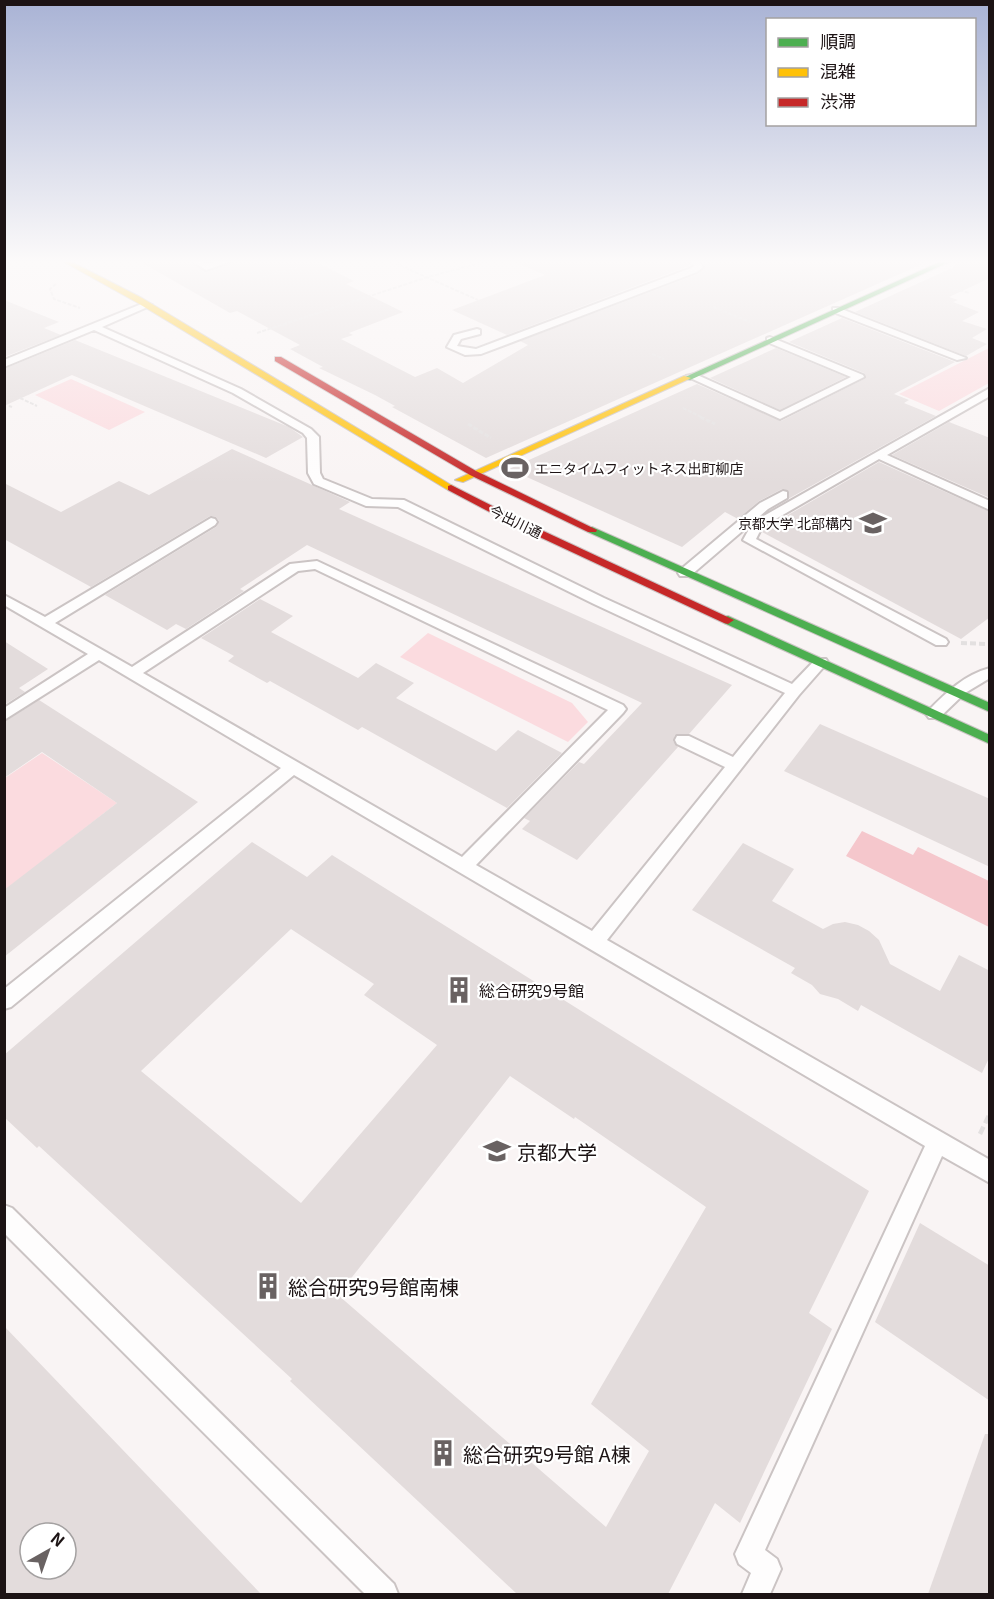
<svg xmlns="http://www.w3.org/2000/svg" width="994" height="1599" font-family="Georgia,'Noto Sans JP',serif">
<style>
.green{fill:#fbdbdf}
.forest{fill:#f5c7cc}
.building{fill:#e3dcdc;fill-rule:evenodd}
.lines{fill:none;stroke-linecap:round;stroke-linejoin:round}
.lane-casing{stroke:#cbc4c4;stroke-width:4}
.fast-casing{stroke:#cbc4c4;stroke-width:2}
.slow-casing{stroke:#cbc4c4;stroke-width:2}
.jam-casing{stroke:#cbc4c4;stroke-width:2}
.path-far3{stroke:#e3e0e0;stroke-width:2;stroke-dasharray:4 1.5;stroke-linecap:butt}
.path-far2{stroke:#e3e0e0;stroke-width:3;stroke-dasharray:4.5 2;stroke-linecap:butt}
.path-far1{stroke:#e3e0e0;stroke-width:4;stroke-dasharray:6 3;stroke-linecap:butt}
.path{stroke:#e3e0e0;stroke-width:4.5;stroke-dasharray:8 4;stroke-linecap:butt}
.lane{fill:#fefdfd;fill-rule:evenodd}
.fast{fill:#4caf50;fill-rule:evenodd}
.slow{fill:#ffc107;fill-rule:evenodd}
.jam{fill:#c62828;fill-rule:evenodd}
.labels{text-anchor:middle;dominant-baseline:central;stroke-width:4.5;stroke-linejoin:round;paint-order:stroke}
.far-poi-label{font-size:14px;fill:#1c1314;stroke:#fff;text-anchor:start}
.far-street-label{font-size:14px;fill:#1c1314;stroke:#fff}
.poi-label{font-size:16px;fill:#1c1314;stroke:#fff;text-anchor:start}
.near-poi-label{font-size:20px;fill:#1c1314;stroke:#fff;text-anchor:start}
</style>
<rect width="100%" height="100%" fill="#f9f4f4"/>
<g class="green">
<polygon points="989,348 989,383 939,411 899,394"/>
<polygon points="71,379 145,412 109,430 35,395"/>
<polygon points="428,633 572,703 588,722 568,742 400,657"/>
<polygon points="42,753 117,803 5,890 5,778"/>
</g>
<polygon class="forest" points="862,831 913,855 918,847 989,881 989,927 846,856"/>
<g class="building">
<polygon points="139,261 190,261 207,272 234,261 314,261 354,281 346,284 403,312 349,333 353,335 341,339 415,377 437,368 463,383 528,345 520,341 698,274 705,267 701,261 782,261 792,264 800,261 929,261 486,458 392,407 395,406 375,395 319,368 323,367 290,349 300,345 237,311 230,313"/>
<polygon points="513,261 688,261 691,265 507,335 452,310 545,275"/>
<polygon points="957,261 990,261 990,278 949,297 958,300 953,302 979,312 962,321 987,329 972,338 987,344 966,356 855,312 954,267"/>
<polygon points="4,300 59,322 44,328 61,335 4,357"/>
<polygon points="842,318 955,362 894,394 909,400 904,403 936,416 788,499 789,491 782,489 759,501 738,519 725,512 682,547 509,469 697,384 781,421 866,378 864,373 789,342"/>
<polygon points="75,340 289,427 303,437 266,458 72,375 4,406 4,369"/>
<polygon points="776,348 846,377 780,410 710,378"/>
<polygon points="949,422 990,438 990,498 892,455"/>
<polygon points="232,449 350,502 339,509 732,685 689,734 675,735 673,741 678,747 577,860 522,829 530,821 524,818 579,762 584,764 642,703 307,545 240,589 244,591 186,629 176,624 167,630 105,595 216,527 219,521 216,517 210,516 91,587 4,539 4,483 61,512 119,481 149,495"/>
<polygon points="879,462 990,512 990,617 961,639 762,532 764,529"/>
<polygon points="260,599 293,616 271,632 358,678 376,663 414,683 396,698 496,751 518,730 562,753 507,808 362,727 358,730 270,681 267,683 228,661 234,656 201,638"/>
<polygon points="4,641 48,669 19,688 25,692 4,705"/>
<polygon points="39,700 198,802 4,957 4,890 117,803 42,752 4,778 4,722"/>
<polygon points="820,724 990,799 990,867 784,771"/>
<path d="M252 842 307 877 332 855 869 1191 809 1313 832 1329 740 1523 715 1503 668 1594H517L290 1381 292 1379 39 1146 37 1148 4 1117V1055ZM291 929 374 984 364 995 437 1045 301 1203 141 1071ZM510 1076 574 1119 575 1117 706 1207 591 1404 649 1451 606 1527 338 1295Z"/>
<polygon points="743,843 794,869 772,901 823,929 833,924 845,922 858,925 869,931 879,940 890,964 940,991 959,955 990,971 990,1056 982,1073 861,1005 858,1011 838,999 820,994 812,985 791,973 795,968 692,910"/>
<polygon points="920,1223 990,1266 990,1401 875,1322"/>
<path d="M4 1326 261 1594H4ZM30 1533H66V1569H30Z"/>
<polygon points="985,1434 990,1434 990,1594 928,1594"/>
</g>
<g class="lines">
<defs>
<g id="lane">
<polygon points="192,261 201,261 207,264 220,261 232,261 206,270"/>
<polygon points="690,261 698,261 703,267 697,272 481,354 465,355 447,347 454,335 477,329 480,330 480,334 461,339 457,346 476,349 691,268 694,266"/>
<path d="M144 303 152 305 102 327 241 389 311 429 319 437 320 473 323 479 372 499 404 500 604 598 792 684 816 659H826L828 662 799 695 607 940 990 1160V1183L942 1156 765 1550 777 1559 781 1569 770 1594H742L751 1573 739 1564 735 1554 925 1146 294 775 11 1007 4 1009V989L281 768 99 660 4 720V708L88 654 4 605V595L45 617 211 518 215 519 217 522 215 525 55 623 132 667 290 564 317 561 623 705 626 709 623 713 476 865 592 931 725 767 677 744 675 740 677 736H689L733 757 785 693 594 604 398 507 366 506 314 484 308 473 307 438 303 433 233 393 94 330 4 367V360ZM315 569 608 710 462 857 143 673 298 571Z"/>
<polygon points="833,308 839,308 966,358 957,360 833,312"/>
<polygon points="770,337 863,375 864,377 780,419 686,376 695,374 780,412 851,377 767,342 767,338"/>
<polygon points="990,388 990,396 887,455 990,501 990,510 879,459 762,527 756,539 946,639 948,642 946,645 936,645 743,540 753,522"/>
<polygon points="783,491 787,492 787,498 768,509 690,576 680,576 678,573 680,570 760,503"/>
<path d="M990 668V678L965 693 939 718H929L926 714 929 710C947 692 964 675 990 668Z"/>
<polygon points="4,1205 12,1208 394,1584 398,1594 365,1594 4,1233"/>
</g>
<g id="fast">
<polygon points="942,261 951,261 690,380 683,378"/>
<polygon points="592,527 990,703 990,712 588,532 588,528"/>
<polygon points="728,616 990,735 990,744 724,623 724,617"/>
</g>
<g id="slow">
<polygon points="62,261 70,261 142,298 456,488 448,490 136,302"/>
<polygon points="684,376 691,378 463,482 455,480"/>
</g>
<g id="jam">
<polygon points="275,357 281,357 476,471 597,530 596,532 588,532 470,475 275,361"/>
<polygon points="451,485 524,522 734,620 728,624 724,623 516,526 448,490 448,486"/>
</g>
</defs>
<use href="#lane" class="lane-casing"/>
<use href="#fast" class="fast-casing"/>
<use href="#slow" class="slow-casing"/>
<use href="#jam" class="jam-casing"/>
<g class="path-far3">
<polyline points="390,261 478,300"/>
<polyline points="257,279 317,261"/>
<polyline points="56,284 50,289 54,299 80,308"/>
<polyline points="949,287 969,293"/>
<polyline points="713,307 750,322"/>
<polyline points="257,333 428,277 488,261"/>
<polyline points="652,354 664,359"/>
<polyline points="20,398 37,406"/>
<polyline points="9,406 12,407"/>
<polyline points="683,408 703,418"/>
</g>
<g class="path-far2">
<polyline points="700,417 715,424"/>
<polyline points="468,424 491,438"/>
</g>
<polyline class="path-far1" points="961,643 987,644"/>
<polyline class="path" points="980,1134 990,1113"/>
<use href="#lane" class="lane"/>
<use href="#fast" class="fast"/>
<use href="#slow" class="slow"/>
<use href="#jam" class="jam"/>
</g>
<linearGradient id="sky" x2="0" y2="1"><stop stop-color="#a9b3d5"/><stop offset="0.54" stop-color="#fcfafa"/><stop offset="1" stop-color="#fcfafa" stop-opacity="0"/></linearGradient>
<rect width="994" height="484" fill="url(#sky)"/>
<defs>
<symbol id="stadium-bare" viewBox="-9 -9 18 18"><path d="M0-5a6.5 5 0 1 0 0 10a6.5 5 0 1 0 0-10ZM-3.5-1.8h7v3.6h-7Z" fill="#696262" stroke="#fff" stroke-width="2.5" paint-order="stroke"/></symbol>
<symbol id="university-bare" viewBox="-9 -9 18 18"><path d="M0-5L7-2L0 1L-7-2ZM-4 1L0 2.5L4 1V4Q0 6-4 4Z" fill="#696262" stroke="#fff" stroke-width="2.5" paint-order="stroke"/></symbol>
<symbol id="building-bare" viewBox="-9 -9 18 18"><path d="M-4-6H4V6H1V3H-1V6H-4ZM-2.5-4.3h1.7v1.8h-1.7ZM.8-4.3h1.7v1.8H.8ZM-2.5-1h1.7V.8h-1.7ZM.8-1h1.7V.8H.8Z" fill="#696262" stroke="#fff" stroke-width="2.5" paint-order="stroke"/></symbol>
</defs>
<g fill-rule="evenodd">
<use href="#stadium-bare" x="496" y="449" width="38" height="38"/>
<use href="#university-bare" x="854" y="504" width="38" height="38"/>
<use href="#building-bare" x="440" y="971" width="38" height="38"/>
<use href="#university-bare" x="478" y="1132" width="38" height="38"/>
<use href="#building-bare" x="249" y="1267" width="38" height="38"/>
<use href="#building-bare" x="424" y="1434" width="38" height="38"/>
</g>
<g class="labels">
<g class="far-poi-label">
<text x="535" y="468">エニタイムフィットネス出町柳店</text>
<text x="853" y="523" text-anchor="end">京都大学 北部構内</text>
</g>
<g class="far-street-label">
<text transform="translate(516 521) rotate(26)">今出川通</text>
</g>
<g class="poi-label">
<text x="479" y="990">総合研究9号館</text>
</g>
<g class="near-poi-label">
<text x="517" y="1151">京都大学</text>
<text x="288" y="1286">総合研究9号館南棟</text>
<text x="463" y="1453">総合研究9号館 A棟</text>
</g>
</g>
<rect width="994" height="1599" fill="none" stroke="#1c1314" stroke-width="12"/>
<rect x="766" y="18" width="210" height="108" fill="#ffffff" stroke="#a4a1a1" stroke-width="1.5"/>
<rect x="778" y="38" width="30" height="9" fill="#4caf50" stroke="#a4a1a1" stroke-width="1.5"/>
<text x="820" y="48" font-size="18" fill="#1c1314">順調</text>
<rect x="778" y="68" width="30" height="9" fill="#ffc107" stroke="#a4a1a1" stroke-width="1.5"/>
<text x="820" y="78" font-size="18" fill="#1c1314">混雑</text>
<rect x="778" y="98" width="30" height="9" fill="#c62828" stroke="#a4a1a1" stroke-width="1.5"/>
<text x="820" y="108" font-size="18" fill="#1c1314">渋滞</text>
<g transform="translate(48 1551) rotate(40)"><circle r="28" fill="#ffffff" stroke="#a4a1a1" stroke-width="1.5"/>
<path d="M0-4.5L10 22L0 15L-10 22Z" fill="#696262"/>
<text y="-9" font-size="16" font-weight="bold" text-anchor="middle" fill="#1c1314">N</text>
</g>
</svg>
